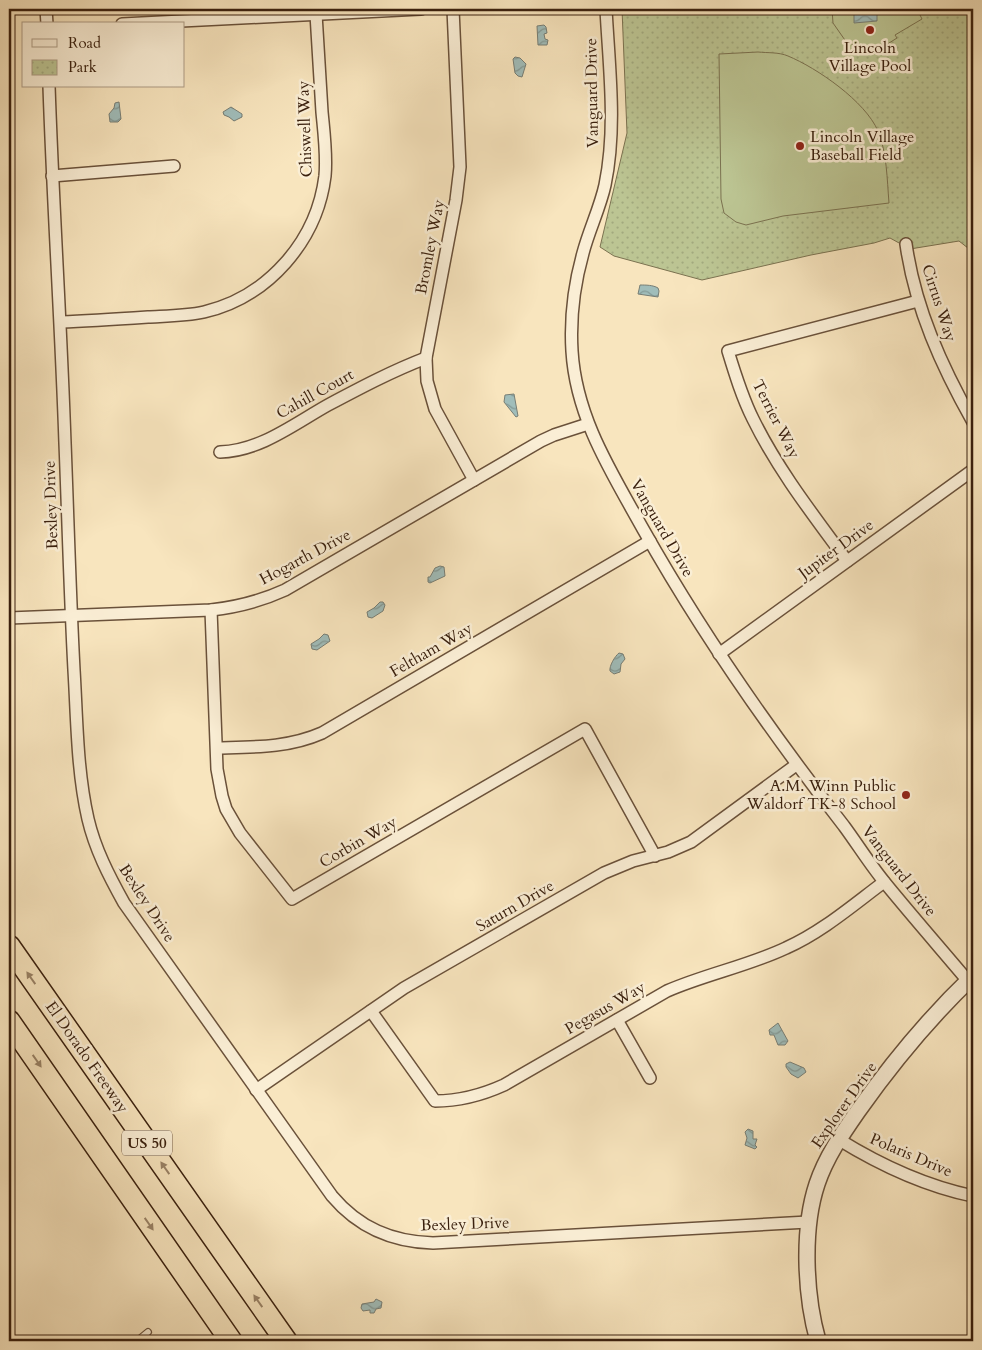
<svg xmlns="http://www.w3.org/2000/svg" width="982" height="1350" font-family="Cardo,serif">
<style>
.park{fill:url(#park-dots);stroke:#7b7250}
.pitch{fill:#bcc593;stroke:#7b7250}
.water{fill:url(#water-waves);stroke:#777e75}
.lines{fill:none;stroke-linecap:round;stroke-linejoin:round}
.service-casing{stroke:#6a513a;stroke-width:8}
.minor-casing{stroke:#6a513a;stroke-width:14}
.tertiary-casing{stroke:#6a513a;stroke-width:18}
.motorway-casing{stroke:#3a200e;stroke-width:24}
.service{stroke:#faeed5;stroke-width:5.5}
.minor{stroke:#faeed5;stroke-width:11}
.tertiary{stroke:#faeed5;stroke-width:15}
.motorway{stroke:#f8e5be;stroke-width:21}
.oneway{fill:#998266}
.poi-dot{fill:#8f2418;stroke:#faeed5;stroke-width:2}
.labels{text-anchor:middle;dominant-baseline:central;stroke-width:5;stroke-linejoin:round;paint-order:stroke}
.shield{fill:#faeed5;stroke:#745e4a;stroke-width:1}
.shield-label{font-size:15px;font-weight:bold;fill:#3a200e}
.poi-label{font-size:16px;fill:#3a200e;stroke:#faeed5}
.street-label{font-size:16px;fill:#3a200e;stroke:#faeed5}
</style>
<defs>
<pattern id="park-dots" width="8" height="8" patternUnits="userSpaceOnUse" patternTransform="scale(1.25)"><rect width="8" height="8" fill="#bcc593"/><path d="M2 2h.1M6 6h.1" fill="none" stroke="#a2a97e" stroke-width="1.8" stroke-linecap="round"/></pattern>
<pattern id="water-waves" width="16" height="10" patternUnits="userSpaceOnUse" patternTransform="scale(1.25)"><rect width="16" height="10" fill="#a0bdba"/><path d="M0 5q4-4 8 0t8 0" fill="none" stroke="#839996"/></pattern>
</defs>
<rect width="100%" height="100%" fill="#f8e5be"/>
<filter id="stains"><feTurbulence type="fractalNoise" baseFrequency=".004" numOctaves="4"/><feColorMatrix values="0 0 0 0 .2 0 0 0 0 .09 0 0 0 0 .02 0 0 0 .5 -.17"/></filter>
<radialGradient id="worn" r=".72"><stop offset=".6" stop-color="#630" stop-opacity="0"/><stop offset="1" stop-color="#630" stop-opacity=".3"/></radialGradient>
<polygon class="park" points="622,9 973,9 973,252 959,241 910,249 890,238 874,243 811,255 702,280 614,256 600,247 627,133"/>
<g class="pitch">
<polygon points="832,9 917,9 922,19 895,35 897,38 878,50 847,43 833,23"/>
<path d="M758 52C767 53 779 52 788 56 817 68 865 101 878 131 887 153 887 179 889 203L783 216 746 225 736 222 724 213 721 199 719 54Z"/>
</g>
<g class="water">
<polygon points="854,9 877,9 877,21 854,23"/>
<polygon points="544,25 546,27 547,33 544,34 545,39 548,40 547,45 538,45 537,26"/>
<polygon points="515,57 520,58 526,64 522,77 518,76 515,73 513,59"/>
<polygon points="119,102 121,119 118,122 110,122 109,114 114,108 115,103"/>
<polygon points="231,107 242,114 242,117 234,121 229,117 224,115 223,112"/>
<path d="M640 285C646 285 653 285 658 288L659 291 658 297 638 294Z"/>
<polygon points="514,394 518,416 516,417 504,402 505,395"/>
<polygon points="440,566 444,567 445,576 430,583 428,582 428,577 430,577 435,568"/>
<polygon points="380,602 383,602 385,605 383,611 372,618 368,617 367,612 374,608"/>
<polygon points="324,634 328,635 330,641 317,650 312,649 311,644 319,639"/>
<path d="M619 653 623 654 625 659 621 664 620 672 614 674 610 671C609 666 615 656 619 653Z"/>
<polygon points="778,1023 788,1041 785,1045 778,1045 774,1035 770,1035 769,1030"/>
<polygon points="790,1062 804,1068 806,1072 798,1078 791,1074 786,1067 786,1064"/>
<polygon points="748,1129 753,1131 753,1139 757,1139 755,1145 757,1147 755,1149 745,1145 747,1138 745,1132"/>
<polygon points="376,1299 382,1302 381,1308 376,1309 374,1313 370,1313 370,1310 363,1311 361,1308 362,1304 374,1302"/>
</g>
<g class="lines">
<defs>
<polyline id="service" points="137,1341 148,1332"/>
<g id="minor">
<polyline points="46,9 47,24"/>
<polyline points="453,9 460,167 456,200 426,358 427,381 435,409 474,480"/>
<path d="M606 9C609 67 617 127 605 185 600 208 589 230 583 253 574 285 570 318 572 351 576 418 612 473 643 529 702 634 770 731 844 826 858 845 871 866 886 884 913 917 941 949 968 981"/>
<polyline points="122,24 421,9"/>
<path d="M49 86C53 205 61 324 65 443 68 519 70 595 74 670 77 720 77 771 88 819 95 849 109 876 124 903L332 1196C359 1228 392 1242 433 1243L808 1222"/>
<polyline points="52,176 174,166"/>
<path d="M906 244C915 308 942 367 973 422"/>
<path d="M61 322C90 321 119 319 148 317 166 316 186 316 204 312 268 297 317 241 325 176 327 155 324 133 322 112 320 79 318 47 316 14"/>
<path d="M220 452C260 451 294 424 328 405 360 388 392 371 426 358"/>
<path d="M847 561C814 516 778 470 753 419 742 397 735 374 728 351L918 301"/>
<polyline points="211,610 217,769 222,796 226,809 240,833 292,899 585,729 655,856"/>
<path d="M9 618 211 610C238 607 261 601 285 590L541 441 554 435 588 424"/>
<polyline points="719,654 973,470"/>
<path d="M217 748C253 747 288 748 322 733L650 541"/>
<path d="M371 1011 435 1101C460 1101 482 1095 504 1085L667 991C706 974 748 966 786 948 822 932 853 905 884 882"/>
<polyline points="617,1020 650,1078"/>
<polyline points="256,1090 404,988 604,873 633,861 668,852 691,842 796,765"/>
<path d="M838 1139C880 1165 925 1186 973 1196"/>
</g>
<path id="tertiary" d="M818 1341C805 1295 802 1229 817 1184 826 1157 842 1134 858 1111 892 1063 930 1017 973 976"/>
<g id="motorway">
<polyline points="9,946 286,1341"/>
<polyline points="9,1021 231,1341"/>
</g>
</defs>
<use href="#service" class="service-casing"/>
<use href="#minor" class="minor-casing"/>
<use href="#tertiary" class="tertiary-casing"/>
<use href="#motorway" class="motorway-casing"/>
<use href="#service" class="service"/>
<use href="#minor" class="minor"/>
<use href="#tertiary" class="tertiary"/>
<use href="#motorway" class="motorway"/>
</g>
<defs><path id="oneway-solid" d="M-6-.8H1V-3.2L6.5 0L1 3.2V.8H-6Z" transform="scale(1.25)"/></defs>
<g class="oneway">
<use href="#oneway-solid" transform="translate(31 978) rotate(-125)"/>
<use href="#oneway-solid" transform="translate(37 1061) rotate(55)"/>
<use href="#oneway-solid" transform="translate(165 1168) rotate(-125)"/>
<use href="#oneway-solid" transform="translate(149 1224) rotate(55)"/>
<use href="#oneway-solid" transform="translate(258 1301) rotate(-125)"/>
</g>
<g class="poi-dot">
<circle cx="870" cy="30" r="5"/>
<circle cx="800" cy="146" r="5"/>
<circle cx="906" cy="795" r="5"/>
</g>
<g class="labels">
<rect class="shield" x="122" y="1130.5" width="50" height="25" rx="4"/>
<g class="shield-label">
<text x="147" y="1143">US 50</text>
</g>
<g class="poi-label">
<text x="870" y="48">Lincoln<tspan x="870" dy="18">Village Pool</tspan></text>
<text x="810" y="137" text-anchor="start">Lincoln Village<tspan x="810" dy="18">Baseball Field</tspan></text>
<text x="896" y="786" text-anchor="end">A.M. Winn Public<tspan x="896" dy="18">Waldorf TK-8 School</tspan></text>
</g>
<g class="street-label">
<text transform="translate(592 93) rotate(-91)">Vanguard Drive</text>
<text transform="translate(305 129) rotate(-92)">Chiswell Way</text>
<text transform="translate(430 247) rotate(-79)">Bromley Way</text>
<text transform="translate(939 303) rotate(72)">Cirrus Way</text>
<text transform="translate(315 394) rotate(-29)">Cahill Court</text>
<text transform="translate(776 419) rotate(63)">Terrier Way</text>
<text transform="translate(51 505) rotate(-92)">Bexley Drive</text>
<text transform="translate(662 528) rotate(60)">Vanguard Drive</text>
<text transform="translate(836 549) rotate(-36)">Jupiter Drive</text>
<text transform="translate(305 557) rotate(-28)">Hogarth Drive</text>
<text transform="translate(431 650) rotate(-30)">Feltham Way</text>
<text transform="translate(358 842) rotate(-30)">Corbin Way</text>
<text transform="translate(899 871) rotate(52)">Vanguard Drive</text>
<text transform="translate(147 903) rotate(57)">Bexley Drive</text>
<text transform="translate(515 906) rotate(-30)">Saturn Drive</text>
<text transform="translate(605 1008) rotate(-30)">Pegasus Way</text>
<text transform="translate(87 1057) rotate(55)">El Dorado Freeway</text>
<text transform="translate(844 1105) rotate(-55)">Explorer Drive</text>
<text transform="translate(911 1155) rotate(23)">Polaris Drive</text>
<text transform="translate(465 1224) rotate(-2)">Bexley Drive</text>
</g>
</g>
<rect width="982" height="1350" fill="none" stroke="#f8e5be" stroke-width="30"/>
<rect x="10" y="10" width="962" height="1330" fill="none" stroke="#3a200e" stroke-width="2.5"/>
<rect x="15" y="15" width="952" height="1320" fill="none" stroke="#3a200e"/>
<rect x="22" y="22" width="162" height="65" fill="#faeed5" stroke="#ad9c85"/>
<rect x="32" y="39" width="25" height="8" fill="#faeed5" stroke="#ad9c85"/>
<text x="68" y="48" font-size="15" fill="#3a200e">Road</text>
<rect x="32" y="60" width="25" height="15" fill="url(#park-dots)" stroke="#ad9c85"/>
<text x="68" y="72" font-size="15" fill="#3a200e">Park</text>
<rect width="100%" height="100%" filter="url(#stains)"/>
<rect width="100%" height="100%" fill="url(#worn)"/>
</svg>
